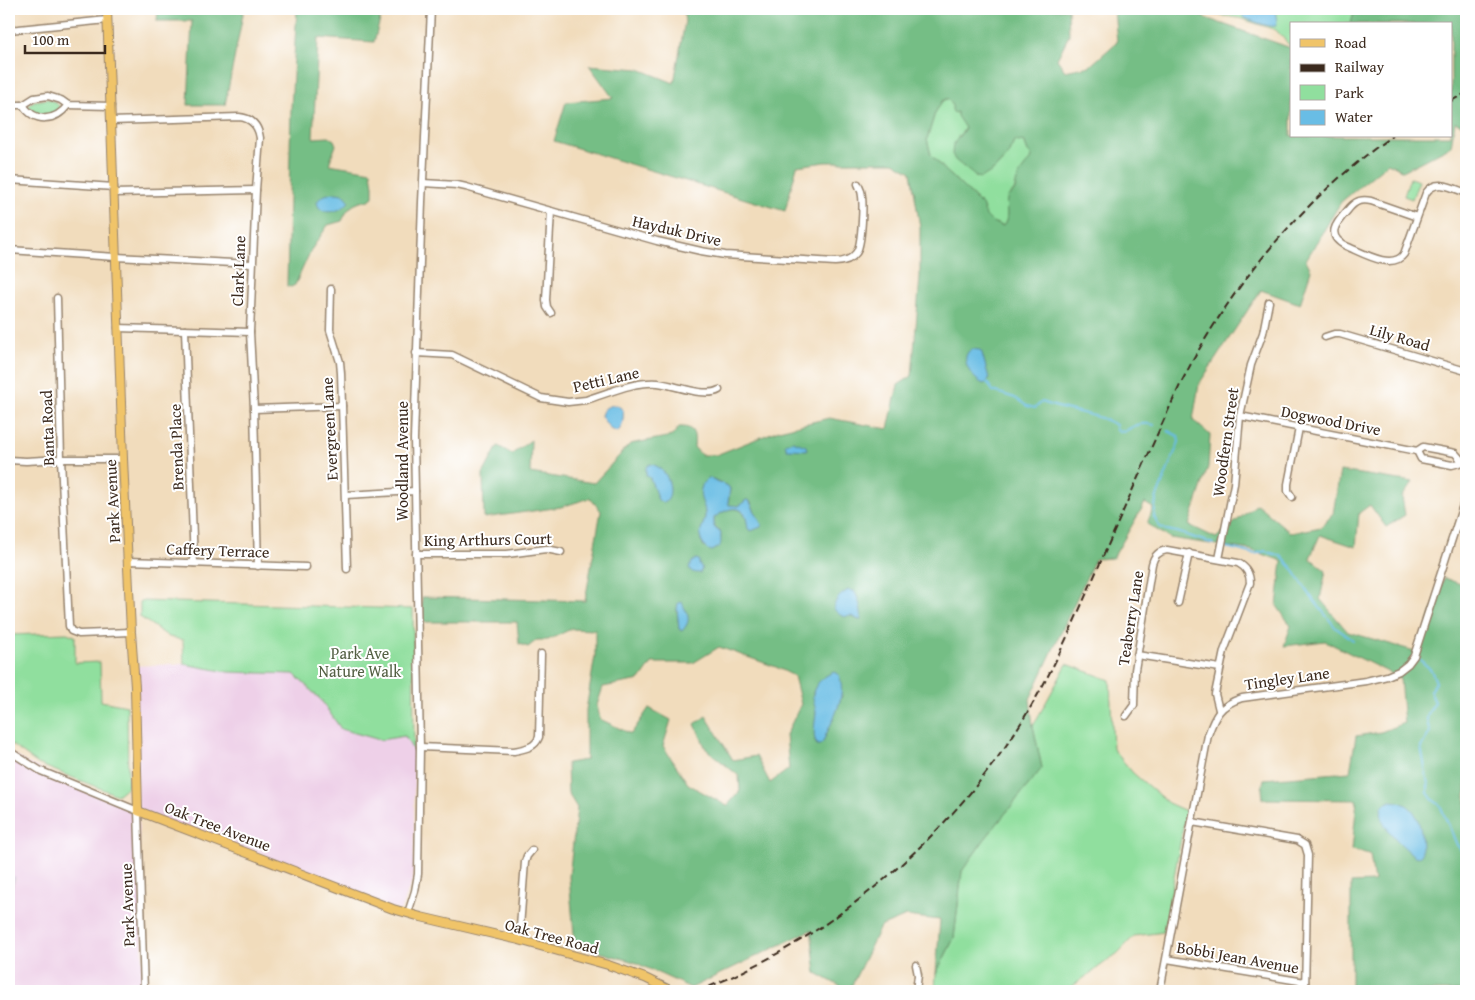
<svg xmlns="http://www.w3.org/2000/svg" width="1475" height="1000" font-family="'Gentium Book Plus',serif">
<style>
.built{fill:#eed0e8}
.industrial{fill:#ccbed4}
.green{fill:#90df9e;stroke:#66845e}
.forest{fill:#74be85;stroke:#587452;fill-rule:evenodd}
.water{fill:#69bde5;stroke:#527482}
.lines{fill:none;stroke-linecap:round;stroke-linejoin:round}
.stream{stroke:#69bde5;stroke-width:2}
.minor-casing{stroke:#96836d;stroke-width:9}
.major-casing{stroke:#96836d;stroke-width:10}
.minor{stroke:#fff;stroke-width:6}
.major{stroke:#f0c469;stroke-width:8}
.rail{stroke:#3b2a1e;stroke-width:2;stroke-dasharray:8 4;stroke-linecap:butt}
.labels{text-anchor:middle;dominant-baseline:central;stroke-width:4;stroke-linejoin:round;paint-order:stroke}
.street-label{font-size:16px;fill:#3b2a1e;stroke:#fff}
.park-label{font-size:16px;fill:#546044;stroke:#fff}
</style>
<rect width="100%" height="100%" fill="#fff"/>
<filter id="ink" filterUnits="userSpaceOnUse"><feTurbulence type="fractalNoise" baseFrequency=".02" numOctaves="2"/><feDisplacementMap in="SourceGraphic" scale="10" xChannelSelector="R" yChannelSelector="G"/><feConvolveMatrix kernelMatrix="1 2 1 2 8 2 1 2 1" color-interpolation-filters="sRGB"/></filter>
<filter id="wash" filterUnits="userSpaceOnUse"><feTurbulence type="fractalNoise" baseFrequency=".0096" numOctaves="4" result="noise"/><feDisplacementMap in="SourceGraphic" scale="20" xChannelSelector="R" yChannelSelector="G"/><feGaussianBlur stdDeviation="1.12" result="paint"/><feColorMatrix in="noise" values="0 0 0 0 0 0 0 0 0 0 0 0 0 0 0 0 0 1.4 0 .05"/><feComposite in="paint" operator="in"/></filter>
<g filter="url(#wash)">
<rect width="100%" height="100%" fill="#f1dcbc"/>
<polygon class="built" points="184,664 228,672 294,674 321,700 341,729 380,740 405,736 414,752 414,864 412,881 400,911 138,812 144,991 9,991 9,899 16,878 9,874 9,751 27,763 138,811 133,666"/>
<polygon class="industrial" points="9,874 16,877 9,899"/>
<g class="green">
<polygon points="1184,9 1355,9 1351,24 1291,24 1291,47 1276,30 1239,18 1194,12"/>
<path d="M48 99 55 102 60 107C51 119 37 117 28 106L34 101Z"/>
<path d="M945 99H949L965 128 958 137 967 168 976 177 994 170 1007 156 1015 140 1024 141 1028 152 1032 156 1031 160C1022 168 1017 179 1014 191 1000 200 1013 215 1003 226L992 222 986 216 982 205 946 171 931 155 927 139 935 113 942 101Z"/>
<polygon points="1410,178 1419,181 1412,199 1404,196"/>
<polygon points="140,601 413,609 414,752 405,736 380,740 341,729 321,700 294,674 228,672 184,664 183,640 169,637 140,617"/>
<polygon points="67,633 75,636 75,663 100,662 101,701 127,706 128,786 117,795 38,764 9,743 9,635"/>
<polygon points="1067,664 1110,680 1113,749 1133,773 1168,803 1186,811 1164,932 1134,936 1118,953 1066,991 935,991 936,974 954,938 962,871 984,840 1042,768 1033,726"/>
</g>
<g class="forest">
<polygon points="158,9 244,9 225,105 188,105 192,21 157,21"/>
<path d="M297 9H383L374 42 318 38 313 138 329 137 334 140 336 145 329 164 371 171 373 186V197C368 202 364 200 358 203 349 206 346 213 342 221L328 225 311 250 295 285 291 287 287 286 291 108Z"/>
<path d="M683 9H1068L1069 35 1057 59 1065 71 1090 66 1117 42 1114 9H1180L1291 48V136H1451V24H1351L1355 9H1466V126L1455 122 1451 146 1403 171 1388 163 1341 202 1306 260 1311 270 1300 304 1261 290 1199 384 1193 420 1210 435 1208 467 1189 525 1216 538 1257 504 1291 533 1321 527 1333 514 1340 471 1413 482 1402 497 1405 515 1386 527 1370 505 1359 513 1356 547 1320 535 1310 558 1326 571 1320 599 1348 632 1418 652 1444 578 1466 586V991H1351V883L1374 882 1370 854 1352 850 1357 800 1263 799 1262 789 1264 779 1350 772 1356 736 1381 732 1404 723 1400 678 1325 641 1284 646 1291 626 1277 606 1282 561 1251 550 1170 538 1147 524 1153 508 1145 503 1113 558 1095 559 1030 699 1033 726 1042 768 984 840 962 871 954 938 936 974 940 920 906 916 880 927 849 991 816 973 811 930 691 988 634 962 575 945 569 877 577 808 568 793 567 763 586 760V710L595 656V630L571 629 548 640H537L528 647 519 644 517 622H422V597L585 601 601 511 590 498 561 507 484 518 483 474 498 446 512 454 531 440 530 473 594 483 630 444 672 436 679 427C695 426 695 435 694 447L701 455H716L779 430 829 418 888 429 898 385 912 376 920 277V227L911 172 894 162H825L797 166 785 211 554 141 566 102 613 98 589 65 639 69 674 83 685 21ZM946 99H949L952 105V110L954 113 957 112V116L965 128 953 145 952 154 955 160 976 177 981 178 994 170 1007 156 1015 140 1018 142 1024 141 1028 152 1032 156 1031 160C1024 166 1019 174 1016 183 1016 186 1016 188 1014 191 1012 195 1008 194 1007 199 1005 208 1010 219 1003 226L992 222 986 216 982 205 946 171 931 155 927 139 935 113 942 101ZM713 479 728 486 730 489 728 505 733 506H740L746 500 751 502 756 515 759 518 756 528 751 531C747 525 748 521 745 516 739 502 722 511 714 518V527L720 531 721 538 705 548C694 531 707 525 705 511ZM848 590 854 591 858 598 861 617 859 620 851 616ZM682 603V631L679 629 677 609ZM719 647 776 667 794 676 801 704 786 735 789 769 770 783 756 756 733 760 706 716 695 724 706 749 739 776 740 791 727 806 688 784 663 746 671 720 649 708 631 734 600 719 597 705 603 687 640 680 652 663H693ZM818 683 842 695 823 742 817 745 815 742 816 711 813 692Z"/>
</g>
<g class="water">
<path d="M1243 9H1275L1277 22 1276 26C1269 28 1251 20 1244 18L1242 15Z"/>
<path d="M334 193C341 193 347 195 349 201 343 212 319 218 317 202 321 195 328 194 334 193Z"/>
<path d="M972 349 980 350 982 353 989 378 988 381 984 384C972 380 957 357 972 349Z"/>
<path d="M617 405 623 410C624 417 623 428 617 432L610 429 601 416C602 408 609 405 617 405Z"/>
<polygon points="793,441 806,446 807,450 787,449 785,444"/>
<path d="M650 464C666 466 675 488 667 501L663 503 658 500 650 478 646 475V467Z"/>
<path d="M710 478 728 486 730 489 728 502 729 505 739 506 746 500H749L762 525 761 527 751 531 748 529C747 524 747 518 744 513 736 503 722 512 714 518V527L721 533C720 544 724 545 712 551 707 550 706 549 703 544 695 533 706 524 705 514 705 502 697 499 702 486 703 482 705 480 710 478Z"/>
<path d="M696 559 699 560V564L702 568 700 573C696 573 691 573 689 568L692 562Z"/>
<path d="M848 590 854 591C859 598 862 611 861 620H859L851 616C843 618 839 615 834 609 834 600 840 595 848 590Z"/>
<path d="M682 602C687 615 693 619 682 631L679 629 677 609 678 603Z"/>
<path d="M834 672 839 675C848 698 831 721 823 742L820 745H817C812 736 815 723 816 713 816 707 812 700 813 694 814 684 825 675 834 672Z"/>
<path d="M1391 801C1421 802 1422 831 1422 854L1419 857 1414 856C1402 845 1372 821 1384 804Z"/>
</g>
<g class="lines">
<g class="stream">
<path d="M986 381 993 391 1015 398 1027 406 1035 408 1042 402C1066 412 1094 412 1116 425V430L1124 432C1134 425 1142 422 1154 425"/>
<polyline points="1168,431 1178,436 1179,442 1156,499 1154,517 1159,526 1166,530 1177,532 1214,544"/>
<polyline points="1225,547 1255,554 1265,551 1281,556 1292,568 1312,598 1336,628 1353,640"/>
<path d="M1418 658 1431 670 1436 682 1430 691 1435 702C1426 716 1425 716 1430 732L1421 747 1428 784V793L1433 800 1440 805 1457 845 1466 856"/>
</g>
</g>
</g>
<g filter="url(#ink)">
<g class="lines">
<defs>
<g id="minor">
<polyline points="9,30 107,20"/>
<polyline points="9,105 23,105 34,98 48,96 61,100 68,105 111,106"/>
<path d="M23 105C35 123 55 122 68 105"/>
<path d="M111 121 239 117C251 118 258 125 260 138L256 190 250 332 254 409 258 566"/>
<polyline points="9,180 114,187"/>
<path d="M423 183 457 185 466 187 657 241 701 251 725 255 835 262C842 262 851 260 856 253 862 246 864 201 861 191 860 189 859 186 858 184"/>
<polyline points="114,193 256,190"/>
<polyline points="551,211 546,300 547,307 551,313"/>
<path d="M1417 217 1371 201C1366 200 1363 200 1359 201 1353 203 1350 207 1347 211 1335 224 1326 236 1346 246 1361 252 1392 271 1404 254L1426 193C1436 178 1453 188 1466 193"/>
<polyline points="9,250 116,257 252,264"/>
<polyline points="331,289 330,330 340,362 341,373 347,569"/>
<polyline points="57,298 61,459 69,626 71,631 79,634 131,632"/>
<polyline points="118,328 250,332"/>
<polyline points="185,330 194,563"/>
<polyline points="1325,337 1334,334 1340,334 1466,371"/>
<path d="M416 353 452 355 541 398 568 402 586 400C609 393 634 381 658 383 675 385 705 398 719 390"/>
<polyline points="254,409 342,406"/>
<polyline points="1240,416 1417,451 1423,447 1455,453 1463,462 1466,463"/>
<polyline points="1417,451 1421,459 1452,465 1463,462"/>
<polyline points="9,460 26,461 61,459 123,459"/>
<polyline points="346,495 415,491"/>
<polyline points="1292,497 1288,491 1288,484 1299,428"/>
<polyline points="1457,525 1466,529"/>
<polyline points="416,554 507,554 546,549 561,552"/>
<polyline points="1219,559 1234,484 1240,416 1251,365 1263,333 1269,302"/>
<polyline points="128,561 306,567"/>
<polyline points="1178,603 1189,553"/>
<polyline points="1137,655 1220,668"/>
<path d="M1126 716 1134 705 1135 670 1152 564C1154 556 1159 551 1167 550L1238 563C1246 567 1250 573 1250 583L1224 651 1215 694 1219 710"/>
<path d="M420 747 514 751C524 749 535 748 539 737L541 654"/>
<polyline points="9,751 41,771 138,811 144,991"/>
<polyline points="1192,822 1297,840 1305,845 1308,855 1305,991"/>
<polyline points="408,913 415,891 418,874 420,747 414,439 422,202 431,9"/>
<polyline points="519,940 525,862 527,856 532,850"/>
<polyline points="1167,959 1305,982"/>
<polyline points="916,991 918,975 916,965"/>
<path d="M1160 991 1208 735C1215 715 1220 705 1242 698L1366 681 1387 676 1399 671 1408 664 1414 656 1466 496"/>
</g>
<polyline id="major" points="107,9 123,459 131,632 135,687 138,811 393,909 421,917 519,940 608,965 645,978 672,991"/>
</defs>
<use href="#minor" class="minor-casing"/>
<use href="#major" class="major-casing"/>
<use href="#minor" class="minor"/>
<use href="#major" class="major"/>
<g class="rail">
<polyline points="1451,101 1466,93"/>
<path d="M698 991C831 940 954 835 1027 713 1053 671 1073 624 1093 579 1122 514 1150 449 1180 385 1229 287 1302 200 1392 136"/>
</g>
</g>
</g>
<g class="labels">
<g class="street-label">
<text transform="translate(677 230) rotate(13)">Hayduk Drive</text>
<text transform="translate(238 271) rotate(-88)">Clark Lane</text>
<text transform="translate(1400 337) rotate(16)">Lily Road</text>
<text transform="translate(606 379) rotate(-13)">Petti Lane</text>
<text transform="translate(1331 420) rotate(11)">Dogwood Drive</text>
<text transform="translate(47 428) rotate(-92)">Banta Road</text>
<text transform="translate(329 429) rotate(-93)">Evergreen Lane</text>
<text transform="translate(1225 442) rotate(-82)">Woodfern Street</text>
<text transform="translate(176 447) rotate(-92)">Brenda Place</text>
<text transform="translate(402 461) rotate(-90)">Woodland Avenue</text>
<text transform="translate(112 501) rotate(-93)">Park Avenue</text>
<text transform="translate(488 539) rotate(-1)">King Arthurs Court</text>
<text transform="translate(218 550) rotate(2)">Caffery Terrace</text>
<text transform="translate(1130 618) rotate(-81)">Teaberry Lane</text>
<text transform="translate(1287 678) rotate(-8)">Tingley Lane</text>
<text transform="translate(218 826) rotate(21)">Oak Tree Avenue</text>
<text transform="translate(127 905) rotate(-92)">Park Avenue</text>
<text transform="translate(552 936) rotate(15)">Oak Tree Road</text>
<text transform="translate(1238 957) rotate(10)">Bobbi Jean Avenue</text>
</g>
<g class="park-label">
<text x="360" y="653">Park Ave<tspan x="360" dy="18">Nature Walk</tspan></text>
</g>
</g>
<rect width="1475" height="1000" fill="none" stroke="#fff" stroke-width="30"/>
<rect x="1290" y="22" width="162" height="115" fill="#ffffff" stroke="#b1aaa5"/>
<rect x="1300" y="39" width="25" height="8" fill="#f0c469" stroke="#b1aaa5"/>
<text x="1335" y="48" font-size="15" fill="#3b2a1e">Road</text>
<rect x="1300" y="64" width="25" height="8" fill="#3b2a1e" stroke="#b1aaa5"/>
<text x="1335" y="72" font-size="15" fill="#3b2a1e">Railway</text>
<rect x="1300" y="85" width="25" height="15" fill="#90df9e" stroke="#b1aaa5"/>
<text x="1335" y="98" font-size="15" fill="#3b2a1e">Park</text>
<rect x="1300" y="110" width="25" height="15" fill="#69bde5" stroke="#b1aaa5"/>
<text x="1335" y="122" font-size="15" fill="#3b2a1e">Water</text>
<path d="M25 45v8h80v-8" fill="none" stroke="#3b2a1e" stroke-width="2.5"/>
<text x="32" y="45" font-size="15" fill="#3b2a1e" stroke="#ffffff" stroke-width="4" paint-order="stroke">100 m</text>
</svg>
